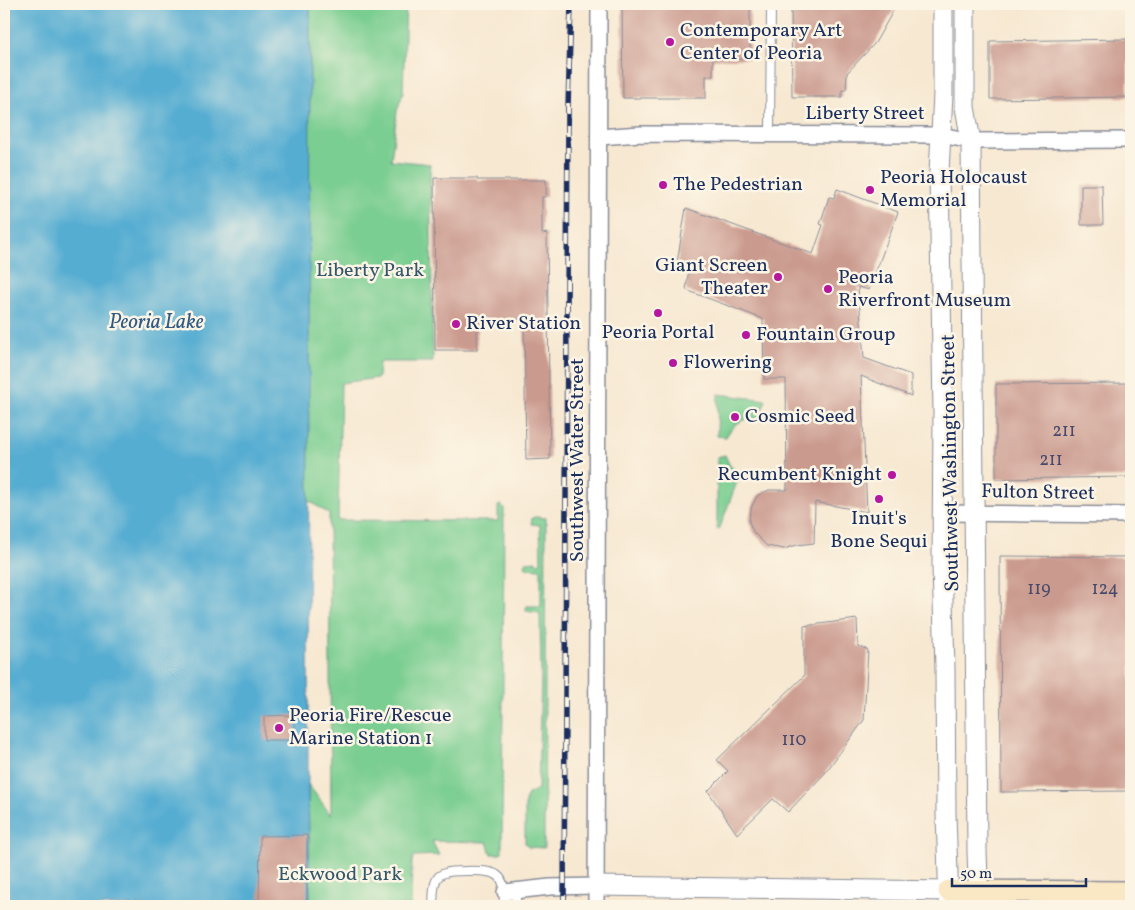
<svg xmlns="http://www.w3.org/2000/svg" width="1135" height="910" font-family="Vollkorn,serif">
<style>
.green{fill:#7ace91;stroke:#4a7e78}
.water{fill:#56add2;stroke:#386e98}
.building{fill:#ca9a8e}
.lines{fill:none;stroke-linecap:round;stroke-linejoin:round}
.service-casing{stroke:#898c98;stroke-width:10}
.minor-casing{stroke:#898c98;stroke-width:18}
.tertiary-casing{stroke:#898c98;stroke-width:21}
.secondary-casing{stroke:#898c98;stroke-width:24}
.service{stroke:#fff;stroke-width:8}
.minor{stroke:#fff;stroke-width:15}
.tertiary{stroke:#fff;stroke-width:19}
.secondary{stroke:#fae7c3;stroke-width:21}
.rail-casing{stroke:#1b2f5e;stroke-width:5.5}
.rail{stroke:#fcf5e5;stroke-width:4;stroke-dasharray:11;stroke-linecap:butt}
.poi-dot{fill:#b5179e;stroke:#fcf5e5;stroke-width:2}
.labels{text-anchor:middle;dominant-baseline:central;stroke-width:5;stroke-linejoin:round;paint-order:stroke}
.number-label{font-size:18px;fill:#474a6a}
.poi-label{font-size:20px;fill:#1b2f5e;stroke:#fcf5e5;text-anchor:start}
.street-label{font-size:20px;fill:#1b2f5e;stroke:#fcf5e5}
.park-label{font-size:20px;fill:#33576b;stroke:#fcf5e5}
.water-label{font-size:21px;font-style:italic;fill:#305b87;stroke:#fcf5e5}
</style>
<rect width="100%" height="100%" fill="#fcf5e5"/>
<filter id="ink" filterUnits="userSpaceOnUse"><feTurbulence type="fractalNoise" baseFrequency=".02" numOctaves="2"/><feDisplacementMap in="SourceGraphic" scale="10" xChannelSelector="R" yChannelSelector="G"/><feConvolveMatrix kernelMatrix="1 2 1 2 8 2 1 2 1" color-interpolation-filters="sRGB"/></filter>
<filter id="wash" filterUnits="userSpaceOnUse"><feTurbulence type="fractalNoise" baseFrequency=".0096" numOctaves="4" result="noise"/><feDisplacementMap in="SourceGraphic" scale="20" xChannelSelector="R" yChannelSelector="G"/><feGaussianBlur stdDeviation="1.12" result="paint"/><feColorMatrix in="noise" values="0 0 0 0 0 0 0 0 0 0 0 0 0 0 0 0 0 1.4 0 .05"/><feComposite in="paint" operator="in"/></filter>
<g filter="url(#wash)">
<rect width="100%" height="100%" fill="#f7e8d1"/>
<g class="green">
<polygon points="310,4 406,4 403,93 397,111 391,160 430,164 433,362 379,362 378,378 341,383 338,520 498,521 498,506 500,505 504,508 502,852 499,854 491,854 487,842 432,841 439,855 414,856 412,861 411,906 310,906 308,784 331,815 329,514 308,500"/>
<path d="M718 394 766 400 759 418C742 418 734 423 726 437L717 436Z"/>
<polygon points="725,455 730,466 740,474 719,530 717,529 717,457"/>
<polygon points="535,517 546,518 544,848 528,847 525,843 525,801 528,794 538,789 541,677 540,613 526,611 526,608 527,606 541,606 541,569 527,568 525,565 526,562 536,561 538,563 541,562 540,525 531,524 532,518"/>
</g>
<polygon class="water" points="4,4 310,4 308,784 310,906 4,906"/>
<g id="blocks">
<g class="building">
<polygon points="622,4 750,4 750,59 713,59 713,76 706,76 706,98 623,98"/>
<polygon points="791,4 897,4 875,43 847,73 846,90 842,90 842,97 792,97"/>
<polygon points="1128,39 1128,97 990,99 990,41"/>
<polygon points="434,178 477,178 477,180 546,180 546,197 542,197 542,234 547,233 550,459 526,460 524,319 477,319 477,350 435,350"/>
<polygon points="1081,185 1102,185 1103,225 1081,225"/>
<polygon points="837,189 898,212 869,290 858,287 864,358 911,375 911,396 861,376 867,512 815,502 814,543 797,545 784,549 767,546 754,533 749,522 750,514 752,506 758,495 769,490 787,490 786,379 764,379 763,319 686,290 689,268 677,263 686,208 813,254 823,225 820,224 829,197 834,198"/>
<polygon points="1131,383 1131,477 996,479 996,384"/>
<polygon points="1000,556 1131,557 1131,791 1001,792"/>
<polygon points="857,619 858,646 868,650 864,720 825,773 788,812 773,799 737,834 708,791 728,771 717,760 804,676 804,626"/>
<polygon points="295,715 295,740 264,740 264,716"/>
<polygon points="307,835 307,906 259,906 260,836"/>
</g>
</g>
</g>
<g filter="url(#ink)">
<use href="#blocks" fill-opacity="0" stroke="#898c98" stroke-width="1"/>
<g class="lines">
<defs>
<g id="service">
<polyline points="770,134 771,4"/>
<polyline points="516,892 516,906"/>
<path d="M433 906C434 898 432 883 439 876 446 870 457 872 465 871 496 870 508 872 503 906"/>
</g>
<g id="minor">
<polyline points="599,137 640,134 941,135 971,141 1131,140"/>
<polyline points="943,513 1131,515"/>
<polyline points="505,892 550,887 596,886"/>
<polyline points="596,906 599,4"/>
</g>
<g id="tertiary">
<polyline points="943,4 943,94 939,172 943,412 942,566 945,668 946,814 949,906"/>
<polyline points="965,4 965,107 971,141 977,851 979,906"/>
<polyline points="596,886 949,891"/>
</g>
<polyline id="secondary" points="949,891 1131,892"/>
</defs>
<use href="#service" class="service-casing"/>
<use href="#minor" class="minor-casing"/>
<use href="#tertiary" class="tertiary-casing"/>
<use href="#secondary" class="secondary-casing"/>
<use href="#service" class="service"/>
<use href="#minor" class="minor"/>
<use href="#tertiary" class="tertiary"/>
<use href="#secondary" class="secondary"/>
<defs>
<polyline id="rail" points="564,906 568,107 571,4"/>
</defs>
<use href="#rail" class="rail-casing"/>
<use href="#rail" class="rail"/>
</g>
</g>
<g class="poi-dot">
<circle cx="670" cy="42" r="5"/>
<circle cx="663" cy="185" r="5"/>
<circle cx="870" cy="190" r="5"/>
<circle cx="778" cy="277" r="5"/>
<circle cx="828" cy="289" r="5"/>
<circle cx="658" cy="313" r="5"/>
<circle cx="456" cy="324" r="5"/>
<circle cx="746" cy="335" r="5"/>
<circle cx="673" cy="363" r="5"/>
<circle cx="735" cy="417" r="5"/>
<circle cx="892" cy="475" r="5"/>
<circle cx="879" cy="499" r="5"/>
<circle cx="279" cy="728" r="5"/>
</g>
<g class="labels">
<g class="number-label">
<text x="1064" y="431">211</text>
<text x="1051" y="460">211</text>
<text x="1039" y="589">119</text>
<text x="1105" y="589">124</text>
<text x="794" y="740">110</text>
</g>
<g class="poi-label">
<text x="680" y="31">Contemporary Art<tspan x="680" dy="23">Center of Peoria</tspan></text>
<text x="880" y="178">Peoria Holocaust<tspan x="880" dy="23">Memorial</tspan></text>
<text x="673" y="185">The Pedestrian</text>
<text x="768" y="266" text-anchor="end">Giant Screen<tspan x="768" dy="23">Theater</tspan></text>
<text x="838" y="278">Peoria<tspan x="838" dy="23">Riverfront Museum</tspan></text>
<text x="466" y="324">River Station</text>
<text x="658" y="333" text-anchor="middle">Peoria Portal</text>
<text x="756" y="335">Fountain Group</text>
<text x="683" y="363">Flowering</text>
<text x="745" y="417">Cosmic Seed</text>
<text x="882" y="475" text-anchor="end">Recumbent Knight</text>
<text x="879" y="519" text-anchor="middle">Inuit's<tspan x="879" dy="23">Bone Sequi</tspan></text>
<text x="289" y="716">Peoria Fire/Rescue<tspan x="289" dy="23">Marine Station 1</tspan></text>
</g>
<g class="street-label">
<text x="865" y="114">Liberty Street</text>
<text transform="translate(578 460) rotate(-90)">Southwest Water Street</text>
<text transform="translate(951 463) rotate(-91)">Southwest Washington Street</text>
<text transform="translate(1038 493) rotate(1)">Fulton Street</text>
</g>
<g class="park-label">
<text x="370" y="271">Liberty Park</text>
<text x="340" y="875">Eckwood Park</text>
</g>
<g class="water-label">
<text x="156" y="322">Peoria Lake</text>
</g>
</g>
<rect width="1135" height="910" fill="none" stroke="#fcf5e5" stroke-width="20"/>
<path d="M952 878v8h134v-8" fill="none" stroke="#1b2f5e" stroke-width="2.5"/>
<text x="960" y="878" font-size="15" fill="#1b2f5e" stroke="#fcf5e5" stroke-width="4" paint-order="stroke">50 m</text>
</svg>
